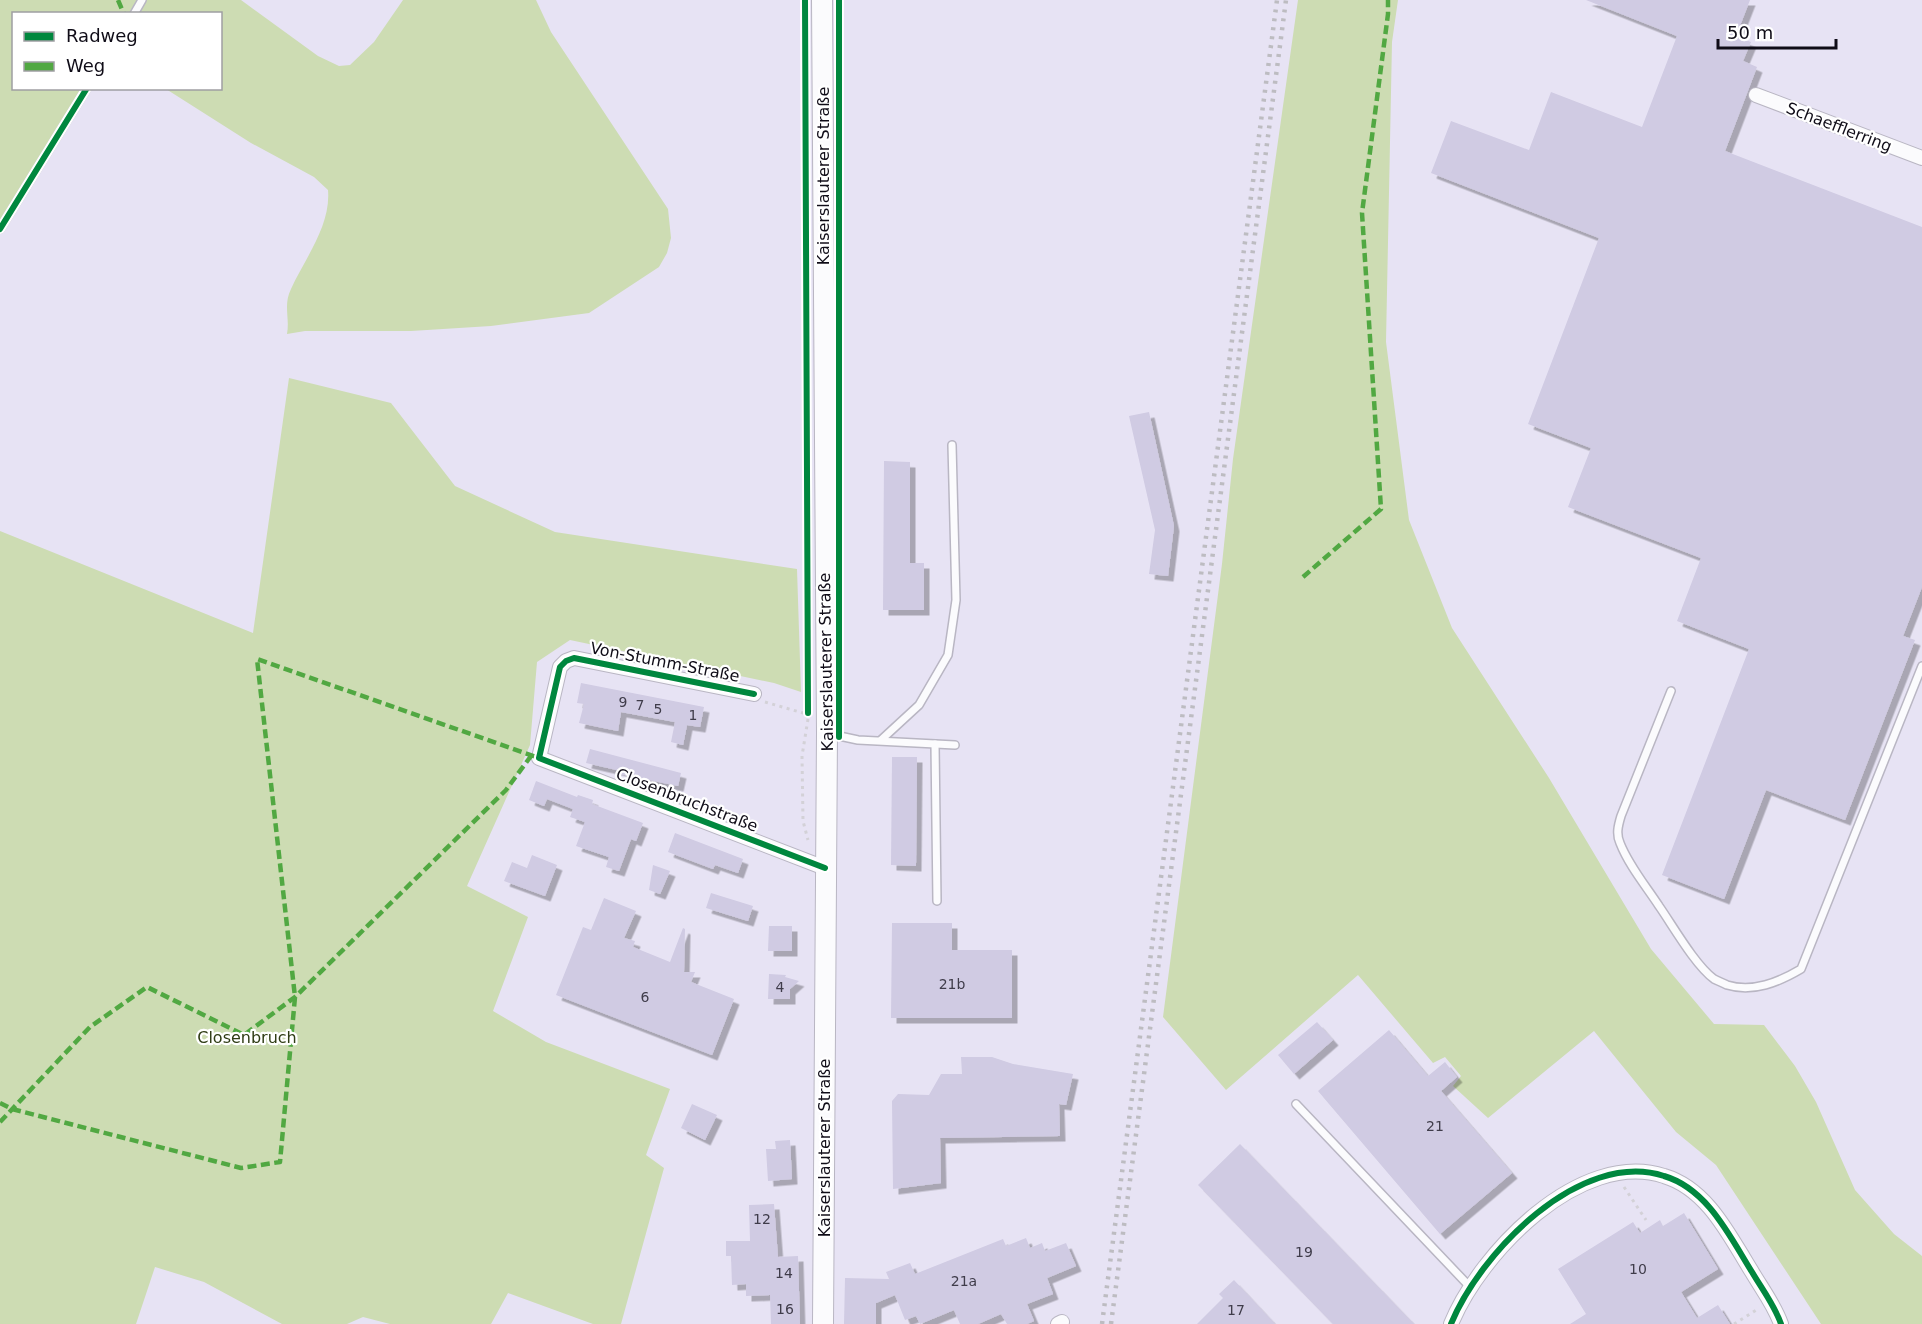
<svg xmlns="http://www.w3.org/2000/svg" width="1922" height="1324" font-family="'DejaVu Sans',sans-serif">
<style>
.green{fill:#cddcb3}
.building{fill:#d0cbe3;filter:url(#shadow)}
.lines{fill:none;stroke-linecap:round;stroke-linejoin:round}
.service-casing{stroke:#b9b6c3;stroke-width:10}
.minor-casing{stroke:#b9b6c3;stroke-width:16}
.secondary-casing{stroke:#b9b6c3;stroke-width:22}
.path{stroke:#d3d1d7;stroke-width:3;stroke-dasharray:3 4.5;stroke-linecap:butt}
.service{stroke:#fbfbfd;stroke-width:7}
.minor{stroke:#fbfbfd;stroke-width:14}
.secondary{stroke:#fbfbfd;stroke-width:20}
.rail{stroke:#bdbcc1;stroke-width:4.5;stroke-dasharray:3 6;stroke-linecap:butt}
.quiet{stroke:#51a842;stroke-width:4.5;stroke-dasharray:9 4.5;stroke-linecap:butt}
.cycleway-casing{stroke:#fff;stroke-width:10}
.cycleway{stroke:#00873e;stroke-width:6}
.labels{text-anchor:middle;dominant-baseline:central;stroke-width:4.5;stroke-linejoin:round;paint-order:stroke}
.number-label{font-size:14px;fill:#3f3c4a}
.street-label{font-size:16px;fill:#0f0c17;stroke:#fff}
.park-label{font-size:16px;fill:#2f3c15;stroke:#fff}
</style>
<defs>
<filter id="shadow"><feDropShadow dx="5.5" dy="5.5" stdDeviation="0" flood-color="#0004"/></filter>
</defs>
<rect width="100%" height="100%" fill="#e7e3f4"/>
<g class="green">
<polygon points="0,0 140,0 132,13 14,14 14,88 85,89 6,215 4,214 0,220"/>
<path d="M145 0H241L318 56 339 66 350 65 374 42 403 0H536L551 32 668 209 671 238 667 253 659 267 589 313 491 326 411 331H305L287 334C290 318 283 305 291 289 305 258 331 226 328 190L314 177 251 143 166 89 220 88V14H137Z"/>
<polygon points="1298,0 1398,0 1392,42 1386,342 1409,520 1452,628 1549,778 1651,949 1714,1024 1764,1025 1795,1066 1816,1102 1855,1190 1894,1234 1922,1256 1922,1324 1821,1324 1716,1165 1676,1132 1594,1031 1488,1118 1453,1086 1461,1076 1445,1057 1433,1063 1358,975 1226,1090 1163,1017 1222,564 1233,459"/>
<polygon points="289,378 391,403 455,486 555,532 797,569 801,692 774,683 570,640 537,662 530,745 467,886 528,917 493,1011 546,1042 670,1089 646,1155 664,1168 621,1324 593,1324 508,1293 491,1324 390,1324 363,1317 347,1324 282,1324 204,1282 155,1267 136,1324 0,1324 0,531 253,633"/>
</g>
<g class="building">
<polygon points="1586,0 1750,0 1736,36 1751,42 1743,61 1757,67 1725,151 1922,227 1922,587 1903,636 1915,640 1845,820 1766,790 1724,899 1662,875 1749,649 1677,621 1701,558 1568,507 1591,448 1528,424 1599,238 1431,173 1451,121 1529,150 1551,92 1642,127 1677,36"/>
<polygon points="1149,412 1174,526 1168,576 1149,574 1155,530 1129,416"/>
<polygon points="884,461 910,462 910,563 924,563 924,610 883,610"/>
<polygon points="581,683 704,707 700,727 687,725 683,745 671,742 675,722 621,712 618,731 579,723 584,704 577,703"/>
<polygon points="590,749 681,773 678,786 620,774 621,771 586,763"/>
<polygon points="892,757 917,757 916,866 891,865"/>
<polygon points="536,781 577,797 578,795 593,800 592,804 643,823 636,841 631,839 619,871 606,867 609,857 576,846 585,822 570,817 573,809 547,799 544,806 529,800"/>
<polygon points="675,833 743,859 738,873 715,865 713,869 668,852"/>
<polygon points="532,855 557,865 545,896 504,881 512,862 527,868"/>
<polygon points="653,865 670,871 660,894 649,890"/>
<polygon points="711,893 753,906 748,921 706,908"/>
<polygon points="604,898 636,911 624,938 635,941 633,947 670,962 683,928 685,929 684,972 695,972 691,982 734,999 712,1055 556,995 583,927 591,930"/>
<polygon points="892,923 952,923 952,950 1012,950 1012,1018 891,1018"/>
<polygon points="769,926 792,926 792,951 768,951"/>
<polygon points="769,974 786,975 785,977 799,981 790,989 790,999 768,999"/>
<polygon points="1317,1022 1333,1040 1294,1074 1278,1055"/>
<polygon points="1389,1030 1428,1076 1445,1062 1457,1077 1441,1091 1512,1173 1440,1234 1318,1091"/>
<polygon points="961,1057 992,1057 1013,1064 1073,1074 1066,1105 1059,1104 1060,1136 940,1138 941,1183 893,1189 892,1101 898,1094 929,1095 941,1074 962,1074"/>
<polygon points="692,1104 717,1115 705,1140 681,1128"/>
<polygon points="790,1140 792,1179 768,1181 766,1149 776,1149 775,1141"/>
<polygon points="1240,1144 1414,1324 1333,1324 1198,1185"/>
<polygon points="774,1204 778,1257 798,1256 800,1324 771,1324 770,1295 746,1296 746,1284 732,1285 731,1256 726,1256 726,1241 750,1241 749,1205"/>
<polygon points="1684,1213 1718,1269 1681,1292 1697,1318 1718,1305 1730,1324 1570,1324 1586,1314 1558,1269 1633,1222 1640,1233 1660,1220 1663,1226"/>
<polygon points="1026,1238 1030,1248 1042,1243 1045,1251 1066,1243 1076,1266 1047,1278 1053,1294 1027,1304 1034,1321 1027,1324 1007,1324 1001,1314 978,1324 960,1324 954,1310 920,1324 916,1316 905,1320 895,1295 876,1303 876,1324 844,1324 845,1278 889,1279 886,1272 910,1263 915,1274 1003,1239 1006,1246"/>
<polygon points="1234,1280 1275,1324 1197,1324 1223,1298 1219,1294"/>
</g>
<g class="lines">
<defs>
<g id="service">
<polyline points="134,14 142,0"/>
<polyline points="0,229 87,88"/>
<path d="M1671 691 1621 816C1618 826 1616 834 1620 843 1629 866 1646 886 1659 906 1673 926 1695 965 1714 979 1718 981 1723 983 1727 985 1753 993 1779 982 1801 969L1922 666"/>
<polyline points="830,734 858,740 955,745"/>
<polyline points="881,740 919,705 948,655 956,600 952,445"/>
<polyline points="935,744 937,901"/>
<polyline points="1296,1104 1471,1288"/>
</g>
<g id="minor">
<polyline points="1756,95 1922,158"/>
<polyline points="754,694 574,658 566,661 560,667 539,758 825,868"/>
<polyline points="1058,1324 1062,1322"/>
<path d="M1451 1324C1480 1253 1580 1149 1664 1176 1708 1189 1730 1237 1752 1272 1762 1289 1775 1306 1781 1324"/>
</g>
<polyline id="secondary" points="822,0 827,733 823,1324"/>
</defs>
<use href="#service" class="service-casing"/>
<use href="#minor" class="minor-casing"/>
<use href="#secondary" class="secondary-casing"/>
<g class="path">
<polyline points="765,702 810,715"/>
<polyline points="808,719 802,756 803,821 808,840"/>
<polyline points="1624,1187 1646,1220"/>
<polyline points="1734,1324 1758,1309"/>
</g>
<use href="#service" class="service"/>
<use href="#minor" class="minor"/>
<use href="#secondary" class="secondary"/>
<g class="rail">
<polyline points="1102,1324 1277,0"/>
<polyline points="1111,1324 1286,0"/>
</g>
<g class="quiet">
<polyline points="118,0 124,14"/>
<polyline points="1303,577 1381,509 1362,213 1388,14 1388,0"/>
<polyline points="0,1103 12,1109 241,1168 280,1162 295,997 257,659 539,758"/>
<polyline points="0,1122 90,1027 147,987 244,1035 295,997 506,790 531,756"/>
</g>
<defs>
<g id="cycleway">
<polyline points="805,0 808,713"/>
<polyline points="0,229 87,88"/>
<polyline points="754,694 574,658 566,661 560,667 539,758 825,868"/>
<polyline points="839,737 839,0"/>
<path d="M1451 1324C1480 1253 1580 1149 1664 1176 1708 1189 1730 1237 1752 1272 1762 1289 1775 1306 1781 1324"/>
</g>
</defs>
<use href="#cycleway" class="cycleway-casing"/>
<use href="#cycleway" class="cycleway"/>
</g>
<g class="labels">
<g class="number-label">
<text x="623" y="702">9</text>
<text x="640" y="705">7</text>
<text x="658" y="709">5</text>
<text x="693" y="715">1</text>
<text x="952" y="984">21b</text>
<text x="780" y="987">4</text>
<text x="645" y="997">6</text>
<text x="1435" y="1126">21</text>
<text x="762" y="1219">12</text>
<text x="1304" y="1252">19</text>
<text x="1638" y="1269">10</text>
<text x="784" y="1273">14</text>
<text x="964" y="1281">21a</text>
<text x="785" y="1309">16</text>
<text x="1236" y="1310">17</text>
</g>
<g class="street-label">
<text transform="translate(1839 127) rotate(21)">Schaefflerring</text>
<text transform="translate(823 176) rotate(-90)">Kaiserslauterer Straße</text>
<text transform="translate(665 662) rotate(11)">Von-Stumm-Straße</text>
<text transform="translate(826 662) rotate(-91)">Kaiserslauterer Straße</text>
<text transform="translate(687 800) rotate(21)">Closenbruchstraße</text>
<text transform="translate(824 1148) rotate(-90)">Kaiserslauterer Straße</text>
</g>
<g class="park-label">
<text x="247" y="1037">Closenbruch</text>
</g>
</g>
<rect x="12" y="12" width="210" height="78" fill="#ffffff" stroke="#9f9ea2" stroke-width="1.5"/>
<rect x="24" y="32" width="30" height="9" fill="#00873e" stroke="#9f9ea2" stroke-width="1.5"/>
<text x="66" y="42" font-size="18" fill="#0f0c17">Radweg</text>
<rect x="24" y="62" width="30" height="9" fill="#51a842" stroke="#9f9ea2" stroke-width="1.5"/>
<text x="66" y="72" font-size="18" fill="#0f0c17">Weg</text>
<path d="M1718 39v9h118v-9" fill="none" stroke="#0f0c17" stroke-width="3"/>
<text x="1727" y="39" font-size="18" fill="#0f0c17" stroke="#ffffff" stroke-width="4.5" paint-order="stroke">50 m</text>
</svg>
